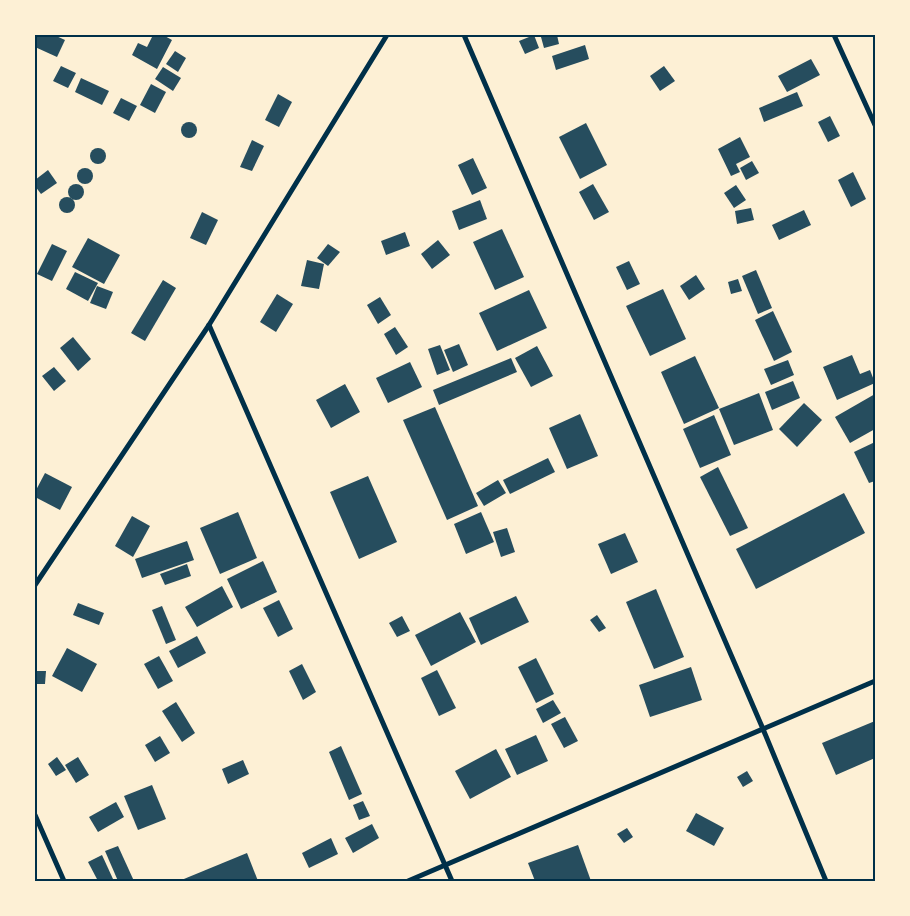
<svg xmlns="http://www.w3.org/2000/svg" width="910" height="916" font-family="Poppins,sans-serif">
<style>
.building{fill:#264d5e}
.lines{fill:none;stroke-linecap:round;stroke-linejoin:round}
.minor{stroke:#003049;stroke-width:5}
.neatline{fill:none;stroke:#003049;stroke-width:2}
</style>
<rect width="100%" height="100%" fill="#fdf0d5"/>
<g class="building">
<polygon points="35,35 54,35 65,40 57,57 35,47"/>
<polygon points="153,35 163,35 172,40 157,69 132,55 138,43 147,47"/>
<polygon points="534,35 539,48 525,54 519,41"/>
<polygon points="550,35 557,35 559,44 544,48 541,37"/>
<polygon points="585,45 589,59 556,70 552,56"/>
<polygon points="175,51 186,58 178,72 166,64"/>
<polygon points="811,59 820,75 787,92 778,76"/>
<polygon points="61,66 76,73 68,88 53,81"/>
<polygon points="664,66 675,81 660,91 650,76"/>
<polygon points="163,67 181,78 173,91 155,79"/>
<polygon points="81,78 109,91 102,105 75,92"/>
<polygon points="151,84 166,92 155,113 140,105"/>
<polygon points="797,92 803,106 764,122 759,108"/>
<polygon points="278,94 292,102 279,127 265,120"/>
<polygon points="121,98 137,106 129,121 113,113"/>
<polygon points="830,116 840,136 828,142 818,122"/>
<circle cx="189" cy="130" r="8"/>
<polygon points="586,123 607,165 580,179 559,137"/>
<polygon points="740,137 750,157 736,164 740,172 731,176 718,149"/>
<polygon points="252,140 264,146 252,171 240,167"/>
<circle cx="98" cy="156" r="8"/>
<polygon points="473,158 487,188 472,195 458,165"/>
<polygon points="752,161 759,173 746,180 740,168"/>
<circle cx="85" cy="176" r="8"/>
<polygon points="48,170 57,183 41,194 35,186 35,180"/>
<polygon points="853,172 866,199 851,207 838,180"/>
<polygon points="593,184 609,212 594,220 579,192"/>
<circle cx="76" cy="192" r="8"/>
<polygon points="736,185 746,200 734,208 724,193"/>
<circle cx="67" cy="205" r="8"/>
<polygon points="480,200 487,219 459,230 452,211"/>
<polygon points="751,208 754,220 737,224 735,211"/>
<polygon points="804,210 811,225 779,240 772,225"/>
<polygon points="202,212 218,220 206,245 190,238"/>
<polygon points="502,229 524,277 495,290 473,242"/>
<polygon points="405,232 410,246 386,255 381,241"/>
<polygon points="88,238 120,255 104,284 72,267"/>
<polygon points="438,240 450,255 432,269 421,254"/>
<polygon points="52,244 67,251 52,281 37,274"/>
<polygon points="328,244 340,252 328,266 317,258"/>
<polygon points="307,260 324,264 319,289 301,286"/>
<polygon points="629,261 640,284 627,290 616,267"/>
<polygon points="756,270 772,308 758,314 742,276"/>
<polygon points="75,272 98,283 88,301 66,289"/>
<polygon points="696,275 705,289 689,300 680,286"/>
<polygon points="738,279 742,291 731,294 728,282"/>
<polygon points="163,280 176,288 145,341 131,333"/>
<polygon points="97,286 113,292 106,309 90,303"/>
<polygon points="663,289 686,339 650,356 626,306"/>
<polygon points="529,290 547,328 497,351 479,313"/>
<polygon points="277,294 293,304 276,332 260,322"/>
<polygon points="380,297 391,315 378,324 367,305"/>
<polygon points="773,311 792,352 774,361 755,320"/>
<polygon points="395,327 408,347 396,355 384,334"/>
<polygon points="73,337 91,359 78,371 60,348"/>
<polygon points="459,344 468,365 453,372 444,350"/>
<polygon points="440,345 450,370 437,375 428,349"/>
<polygon points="537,346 553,376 531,387 515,358"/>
<polygon points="852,355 860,374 870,370 875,383 837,400 823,367"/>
<polygon points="695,356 719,408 684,424 661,372"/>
<polygon points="511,358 517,372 439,405 433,390"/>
<polygon points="788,360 794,375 771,385 764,369"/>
<polygon points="410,362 422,387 388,403 376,378"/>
<polygon points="54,367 66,381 54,391 42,376"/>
<polygon points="793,381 800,398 772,410 765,392"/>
<polygon points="345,384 360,412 331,428 316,400"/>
<polygon points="759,393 773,430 734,445 719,409"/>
<polygon points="875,394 875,429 850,443 835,417"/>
<polygon points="804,403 822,420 797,447 779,429"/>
<polygon points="435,407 478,506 447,520 403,420"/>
<polygon points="580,414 598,456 567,469 549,428"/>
<polygon points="714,415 731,455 700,468 683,429"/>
<polygon points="875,442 875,481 869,483 854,452"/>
<polygon points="548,458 555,472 510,494 503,480"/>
<polygon points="718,467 748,528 730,536 700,477"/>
<polygon points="45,473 72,487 60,510 35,497 35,492"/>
<polygon points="368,476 397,542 359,559 330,492"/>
<polygon points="498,480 506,493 484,506 476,493"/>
<polygon points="844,493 865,533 756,589 736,549"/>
<polygon points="238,512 257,558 220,574 200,528"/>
<polygon points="481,512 494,542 466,554 454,524"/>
<polygon points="132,516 150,526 133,557 115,546"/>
<polygon points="507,528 515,552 501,557 493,532"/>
<polygon points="625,533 638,562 611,574 598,544"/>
<polygon points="187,541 194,560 142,578 135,559"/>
<polygon points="263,561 277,592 241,609 227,579"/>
<polygon points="187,564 191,576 165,585 160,574"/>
<polygon points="222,586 233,607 197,627 185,607"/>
<polygon points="656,589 684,657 654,669 626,602"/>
<polygon points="516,596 529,622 481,645 469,618"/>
<polygon points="279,600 293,629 278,637 263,608"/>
<polygon points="78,603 104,613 99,625 73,615"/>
<polygon points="162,606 176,640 166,644 152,610"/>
<polygon points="460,612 476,642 431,666 415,635"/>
<polygon points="597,615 606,628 599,632 590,620"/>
<polygon points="402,616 410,631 397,637 389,623"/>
<polygon points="197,636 206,653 178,668 169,651"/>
<polygon points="67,648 97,664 82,692 52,676"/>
<polygon points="159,656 173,681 158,689 144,664"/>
<polygon points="536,658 554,694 536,703 518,667"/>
<polygon points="302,664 316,692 303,700 289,671"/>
<polygon points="691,667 702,700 650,717 639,685"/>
<polygon points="437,670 456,708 439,716 421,678"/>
<polygon points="35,671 46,671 45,684 35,684"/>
<polygon points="553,700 561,713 543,723 536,709"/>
<polygon points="176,702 195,733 182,742 162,711"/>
<polygon points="565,717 578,741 564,748 551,724"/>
<polygon points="875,721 875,758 836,775 822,743"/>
<polygon points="536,735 548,761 517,775 505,749"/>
<polygon points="160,736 170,753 155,762 145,745"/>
<polygon points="341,746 362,794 349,800 329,752"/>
<polygon points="496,749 511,777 470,799 455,771"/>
<polygon points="57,757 66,770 56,776 48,764"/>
<polygon points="78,757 89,775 76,783 65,765"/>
<polygon points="243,760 249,774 228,784 222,769"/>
<polygon points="747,771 753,781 743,787 737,777"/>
<polygon points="152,785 166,819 138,830 124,796"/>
<polygon points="363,801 370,816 359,820 353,805"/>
<polygon points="116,802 124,817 98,832 89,817"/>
<polygon points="696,813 724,828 714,846 686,831"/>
<polygon points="372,824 379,838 353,853 345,838"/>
<polygon points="627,828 633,837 624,843 617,834"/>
<polygon points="331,838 338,854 309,868 302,853"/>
<polygon points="578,845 591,881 535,881 528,863"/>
<polygon points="118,846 134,881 118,881 105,851"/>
<polygon points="247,853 258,881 179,881"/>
<polygon points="102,855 113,879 108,881 98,881 88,862"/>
</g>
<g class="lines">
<g class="minor">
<polyline points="464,35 763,729 826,881"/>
<polyline points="834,35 875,125"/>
<polyline points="209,325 452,881"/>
<polyline points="35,585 209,325 387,35"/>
<polyline points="35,815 64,881"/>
<polyline points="408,881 875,681"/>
</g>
</g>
<rect width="910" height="916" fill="none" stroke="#fdf0d5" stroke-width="72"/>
<rect x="36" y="36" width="838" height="844" class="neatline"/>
</svg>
